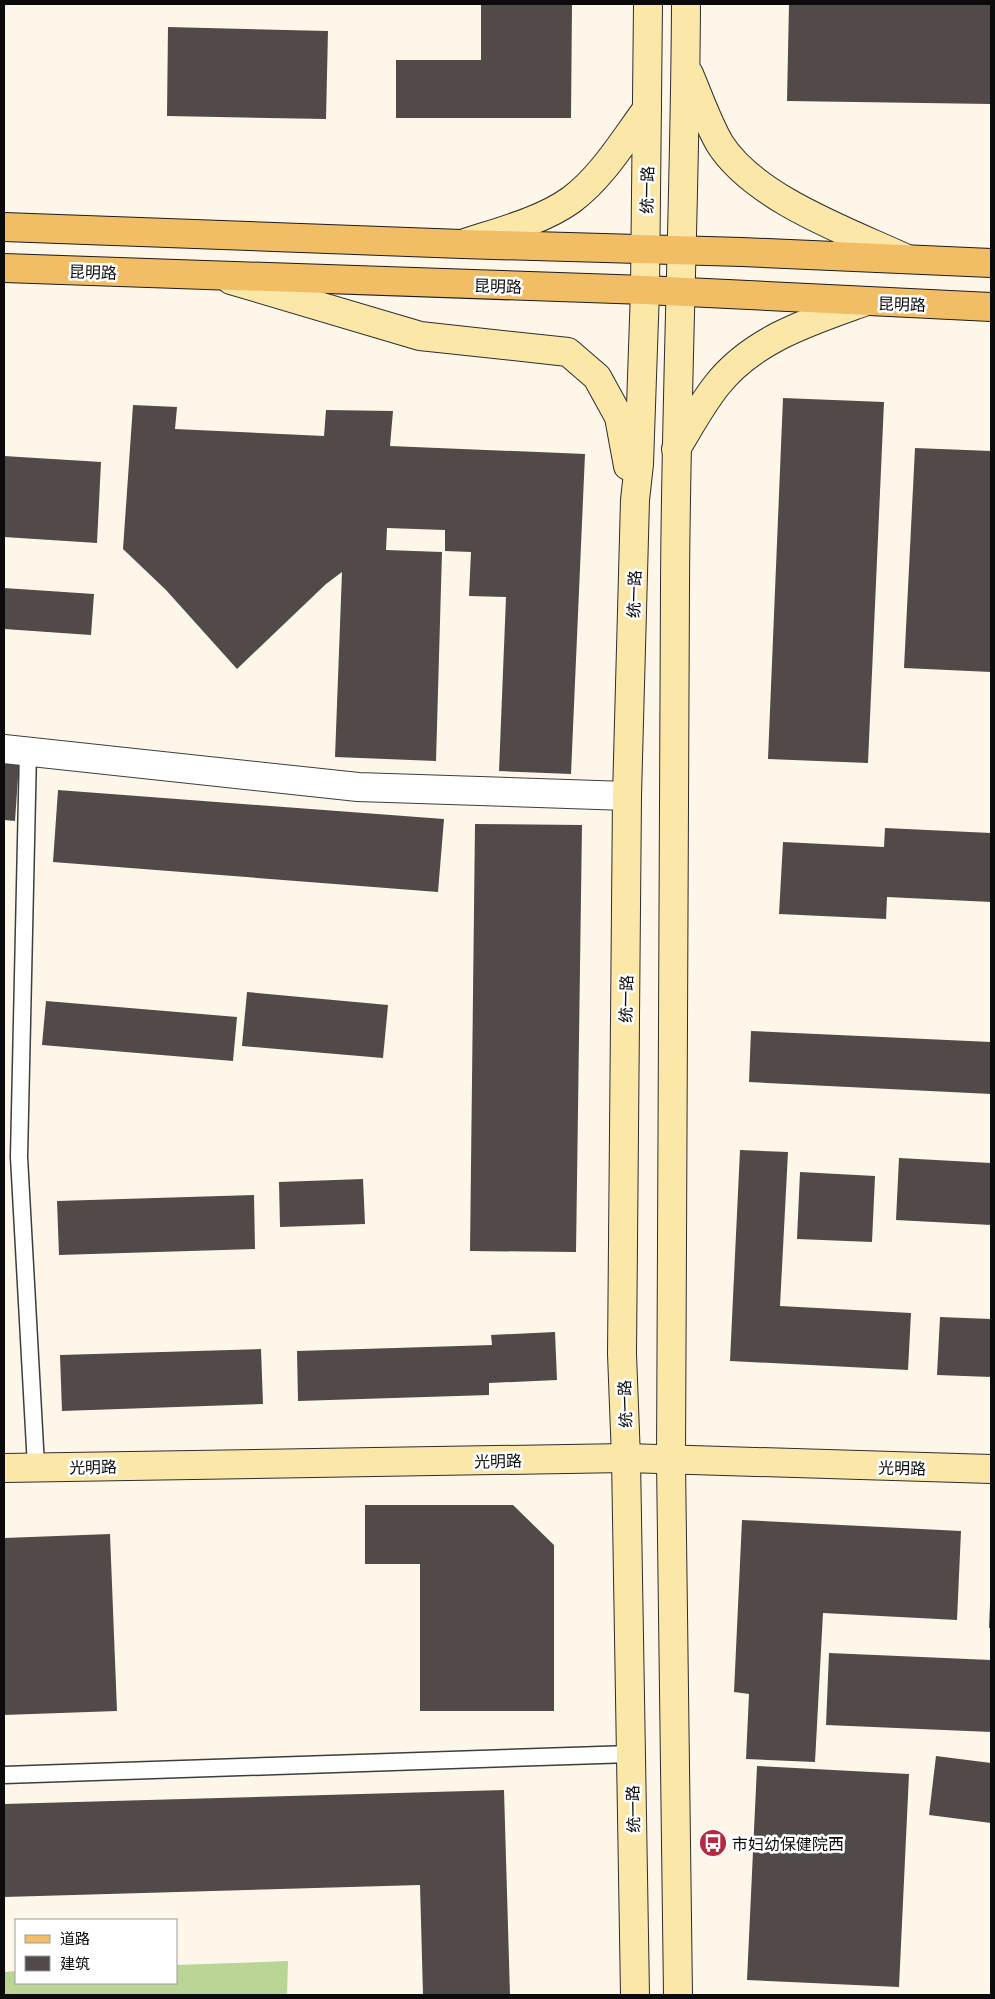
<svg xmlns="http://www.w3.org/2000/svg" width="995" height="1999" font-family="Georgia,'Noto Sans SC',serif">
<style>
.forest{fill:#bad596}
.building{fill:#524a48}
.lines{fill:none;stroke-linecap:round;stroke-linejoin:round}
.lane-casing{stroke:#3e3e3e;stroke-width:19}
.street-casing{stroke:#3e3e3e;stroke-width:30}
.secondary-casing{stroke:#2d2d2d;stroke-width:30}
.primary-casing{stroke:#1c1c1c;stroke-width:30}
.lane{stroke:#fff;stroke-width:16}
.street{stroke:#fff;stroke-width:28}
.secondary{stroke:#fbe7a8;stroke-width:28}
.primary{stroke:#f1be66;stroke-width:28}
.labels{text-anchor:middle;dominant-baseline:central;stroke-width:5;stroke-linejoin:round;paint-order:stroke}
.street-label{font-size:16px;fill:#0b0b0b;stroke:#fff}
.poi-label{font-size:16px;fill:#0b0b0b;stroke:#fff;text-anchor:start}
</style>
<rect width="100%" height="100%" fill="#fef7e9"/>
<polygon class="forest" points="288,1961 287,1995 4,1995 4,1972 16,1971 16,1983 176,1983 176,1965"/>
<g class="building">
<polygon points="481,4 572,4 571,118 396,118 396,60 481,60"/>
<polygon points="789,4 991,4 991,104 787,101"/>
<polygon points="168,27 328,31 326,119 167,116"/>
<polygon points="783,398 884,402 868,763 768,759"/>
<polygon points="133,405 177,407 175,429 324,436 326,410 393,411 390,446 585,454 571,774 499,771 506,597 469,596 471,552 445,551 445,530 387,528 386,550 442,552 436,761 335,757 342,572 326,584 237,669 166,590 123,549"/>
<polygon points="915,448 991,451 991,672 904,668"/>
<polygon points="4,456 101,462 97,543 4,537"/>
<polygon points="4,588 94,594 91,635 4,629"/>
<polygon points="4,762 19,763 15,821 4,820"/>
<polygon points="58,790 444,819 438,892 53,862"/>
<polygon points="475,824 582,825 576,1252 470,1251"/>
<polygon points="885,828 991,833 991,902 887,897 886,919 779,914 783,842 884,847"/>
<polygon points="247,992 388,1005 383,1058 242,1046"/>
<polygon points="46,1001 237,1017 233,1061 42,1045"/>
<polygon points="751,1031 991,1042 991,1094 749,1082"/>
<polygon points="740,1150 788,1152 780,1306 911,1313 908,1370 730,1361"/>
<polygon points="899,1158 991,1163 991,1225 896,1220"/>
<polygon points="800,1172 875,1176 872,1242 797,1239"/>
<polygon points="363,1179 365,1224 280,1227 279,1182"/>
<polygon points="254,1195 255,1249 59,1255 57,1201"/>
<polygon points="940,1317 991,1319 991,1377 937,1375"/>
<polygon points="555,1332 557,1380 489,1383 489,1395 298,1401 297,1351 492,1345 491,1335"/>
<polygon points="261,1349 263,1404 62,1411 60,1355"/>
<polygon points="365,1505 513,1505 554,1545 554,1711 420,1711 420,1564 365,1564"/>
<polygon points="742,1520 961,1531 957,1620 823,1613 815,1762 746,1759 749,1694 734,1692"/>
<polygon points="110,1534 117,1711 4,1715 4,1538"/>
<polygon points="990,1604 991,1604 991,1628 989,1628"/>
<polygon points="829,1653 991,1660 991,1732 826,1725"/>
<polygon points="936,1756 991,1763 991,1823 929,1815"/>
<polygon points="757,1766 909,1774 899,1987 747,1980"/>
<polygon points="504,1790 510,1995 423,1995 420,1885 4,1897 4,1804"/>
</g>
<g class="lines">
<defs>
<g id="lane">
<polyline points="28,751 19,1157 36,1466"/>
<polyline points="4,1775 631,1754"/>
</g>
<polyline id="street" points="4,749 358,787 627,796"/>
<g id="secondary">
<path d="M689 74C698 95 709 126 720 144 755 199 849 232 907 259"/>
<path d="M465 243C498 232 542 221 571 200 602 177 624 140 647 109"/>
<polyline points="231,280 420,336 568,352 597,377 619,417 628,466"/>
<path d="M676 449C689 428 701 405 717 385 753 339 811 321 864 302"/>
<polyline points="4,1468 626,1458 991,1469"/>
<polyline points="635,1995 626,1458 622,1354 627,796 635,500 639,464 645,290 648,4"/>
<path d="M678 1995 671 1461 675 585C676 391 685 198 686 4"/>
</g>
<g id="primary">
<polyline points="4,227 462,244 742,252 991,263"/>
<polyline points="4,268 645,290 991,307"/>
</g>
</defs>
<use href="#lane" class="lane-casing"/>
<use href="#street" class="street-casing"/>
<use href="#secondary" class="secondary-casing"/>
<use href="#primary" class="primary-casing"/>
<use href="#lane" class="lane"/>
<use href="#street" class="street"/>
<use href="#secondary" class="secondary"/>
<use href="#primary" class="primary"/>
</g>
<defs>
<symbol id="bus-disc" viewBox="-11 -11 22 22"><circle r="9.5" fill="#b22b43" stroke="#fff"/><path d="M-5-6H5V4H4V6H2V4H-2V6H-4V4H-5ZM-3.5-4V0h7V-4ZM-3.5 1.2v1.5H-2V1.2ZM2 1.2v1.5H3.5V1.2Z" fill="#fff"/></symbol>
</defs>
<g fill-rule="evenodd">
<use href="#bus-disc" x="697" y="1827" width="32" height="32"/>
</g>
<g class="labels">
<g class="street-label">
<text transform="translate(646 190) rotate(-89)">统一路</text>
<text transform="translate(93 271) rotate(2)">昆明路</text>
<text transform="translate(498 285) rotate(2)">昆明路</text>
<text transform="translate(902 303) rotate(2)">昆明路</text>
<text transform="translate(633 594) rotate(-88)">统一路</text>
<text transform="translate(625 999) rotate(-89)">统一路</text>
<text transform="translate(624 1404) rotate(-92)">统一路</text>
<text transform="translate(498 1460) rotate(-1)">光明路</text>
<text transform="translate(93 1466) rotate(-1)">光明路</text>
<text transform="translate(902 1467) rotate(1)">光明路</text>
<text transform="translate(632 1809) rotate(-91)">统一路</text>
</g>
<g class="poi-label">
<text x="732" y="1843">市妇幼保健院西</text>
</g>
</g>
<rect width="995" height="1999" fill="none" stroke="#0b0b0b" stroke-width="10"/>
<rect x="15" y="1919" width="162" height="65" fill="#ffffff" stroke="#9d9d9d"/>
<rect x="25" y="1935" width="25" height="8" fill="#f1be66" stroke="#9d9d9d"/>
<text x="60" y="1944" font-size="15" fill="#0b0b0b">道路</text>
<rect x="25" y="1956" width="25" height="15" fill="#524a48" stroke="#9d9d9d"/>
<text x="60" y="1969" font-size="15" fill="#0b0b0b">建筑</text>
</svg>
